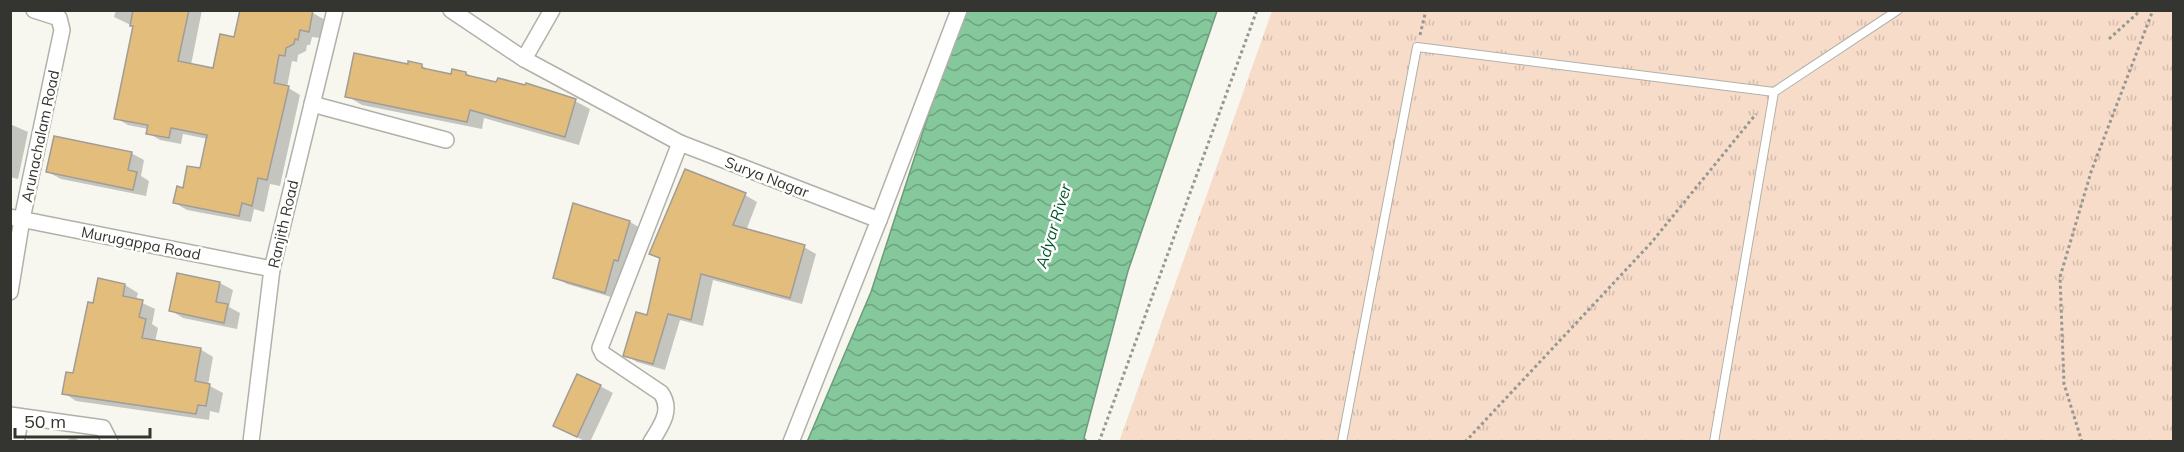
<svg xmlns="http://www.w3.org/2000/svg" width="2184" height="452" font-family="Mulish,sans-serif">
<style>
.grass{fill:url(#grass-tufts)}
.water{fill:url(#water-waves);stroke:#6d9c7c;stroke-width:1.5}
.shadow{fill:#0003}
.building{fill:#e3bd7c;stroke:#a19d96;stroke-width:1.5}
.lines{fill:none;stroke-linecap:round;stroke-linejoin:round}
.service-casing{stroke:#b1b1a9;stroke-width:10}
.minor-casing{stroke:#b1b1a9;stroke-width:18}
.path{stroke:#989893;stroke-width:3;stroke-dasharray:3 3;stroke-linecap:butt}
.service{stroke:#fff;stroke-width:8}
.minor{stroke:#fff;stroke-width:15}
.labels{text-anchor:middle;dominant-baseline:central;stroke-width:5;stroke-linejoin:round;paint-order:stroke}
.street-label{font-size:15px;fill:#343431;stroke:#fffffe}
.water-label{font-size:16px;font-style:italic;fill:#03572f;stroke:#fffffe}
</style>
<defs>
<pattern id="grass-tufts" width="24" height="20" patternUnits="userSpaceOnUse" patternTransform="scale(1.5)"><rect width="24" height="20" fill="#f8dcca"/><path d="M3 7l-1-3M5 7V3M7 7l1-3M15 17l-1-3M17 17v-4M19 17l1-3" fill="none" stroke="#d5bdae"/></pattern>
<pattern id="water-waves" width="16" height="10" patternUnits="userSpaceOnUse" patternTransform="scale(1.5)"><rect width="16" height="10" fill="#85c89c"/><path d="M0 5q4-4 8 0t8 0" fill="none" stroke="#6ea380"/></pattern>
</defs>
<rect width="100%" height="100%" fill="#f7f7ef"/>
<polygon class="grass" points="1272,11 2173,11 2173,441 1119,442"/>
<polygon class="water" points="962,11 1217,11 1128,271 1084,438 1087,441 807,442 871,292"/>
<g class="shadow">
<polygon points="116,10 202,10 191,65 215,70 235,39 300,10 313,13 325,20 321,38 312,37 310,45 307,45 306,51 298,55 297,62 292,61 287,87 300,95 280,186 270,184 264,212 254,209 251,222 187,210 175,203 201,170 208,139 183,134 181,144 160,140 148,133 148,129 128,125 116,118 135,27 114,17"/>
<polygon points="409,66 422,66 431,71 452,76 466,73 476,79 575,101 590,109 579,145 484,118 482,129 362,105 347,96"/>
<polygon points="10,124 28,132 18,179 10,177"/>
<polygon points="131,153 144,160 141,176 149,181 146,196 61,179 48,172"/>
<polygon points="745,195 757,202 746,231 804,247 816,254 802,304 713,280 703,326 680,320 665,370 637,362 625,355 648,317 661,260 651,253"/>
<polygon points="574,205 630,222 642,229 618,299 567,284 554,277"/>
<polygon points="178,274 220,283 233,290 229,307 240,313 237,329 183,318 170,310"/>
<polygon points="99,280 125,285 138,293 136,300 155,309 152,324 158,328 155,342 200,349 213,357 208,385 223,393 219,413 210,411 209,420 76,401 64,393 75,375"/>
<polygon points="600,386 613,393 590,442 587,442 568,433"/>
<polygon points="73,437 82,442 64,442"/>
</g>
<g class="building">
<polygon points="133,10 189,10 178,61 213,68 220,34 234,37 240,10 313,10 309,32 300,30 298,40 295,39 294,44 286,48 285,56 279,55 274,83 289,86 267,180 258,178 252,206 242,203 239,216 173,203 177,186 183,188 187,166 200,168 207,135 171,128 169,138 146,134 148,125 114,119 133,26 130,26"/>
<polygon points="354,53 408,64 408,61 422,64 422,68 451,74 452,69 466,72 466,75 496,82 498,78 525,85 526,83 576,99 565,137 470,110 467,122 345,97"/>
<polygon points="54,136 132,152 128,170 137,172 133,190 46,172"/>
<polygon points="685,169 746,193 733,225 805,245 790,298 701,274 691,320 668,314 653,364 623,356 636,312 647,315 660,258 649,254"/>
<polygon points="573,203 630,221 618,261 614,260 605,293 553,278"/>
<polygon points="177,273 220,282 216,302 228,304 224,323 169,311"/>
<polygon points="98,278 125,284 123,296 143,300 139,317 146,319 142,338 201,348 195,381 210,384 206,406 198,405 196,414 62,394 66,372 73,373 88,302 93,303"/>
<polygon points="577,374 601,385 577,437 553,426"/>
</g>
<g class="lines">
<defs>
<g id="service">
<polyline points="1342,442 1417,47 1774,92"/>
<polyline points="1714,442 1774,92 1898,10"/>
</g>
<g id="minor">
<polyline points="451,10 524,59 680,143 879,220 791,442"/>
<polyline points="524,59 552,10"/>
<polyline points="312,104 446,140"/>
<polyline points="10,217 272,269"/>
<polyline points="879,220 959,10"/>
<polyline points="10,292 22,219 62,30 59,18 34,10"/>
<polyline points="10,415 103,428 110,442"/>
<polyline points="16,442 21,417"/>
<polyline points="251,442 272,269 335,10"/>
<path d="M651 442C661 426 673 410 661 393L603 354 600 348 680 143"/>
</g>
</defs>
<use href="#service" class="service-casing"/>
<use href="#minor" class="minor-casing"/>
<g class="path">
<polyline points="1420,35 1426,10"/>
<polyline points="2109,39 2141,10"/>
<polyline points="1099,442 1257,10"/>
<polyline points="1465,442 1651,243 1756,114"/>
<polyline points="2082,442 2064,384 2060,277 2091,172 2153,10"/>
</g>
<use href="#service" class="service"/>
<use href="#minor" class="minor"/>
</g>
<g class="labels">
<g class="street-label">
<text transform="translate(40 136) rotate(-78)">Arunachalam Road</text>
<text transform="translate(767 177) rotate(21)">Surya Nagar</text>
<text transform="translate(283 224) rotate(-77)">Ranjith Road</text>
<text transform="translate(141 243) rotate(11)">Murugappa Road</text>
</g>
<g class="water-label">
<text transform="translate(1053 226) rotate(-73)">Adyar River</text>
</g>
</g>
<rect width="2184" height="452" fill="none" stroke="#343431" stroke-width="24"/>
<path d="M15 428v9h135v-9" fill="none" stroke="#343431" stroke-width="3"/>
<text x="24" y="428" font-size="18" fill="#343431" stroke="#fffffe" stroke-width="4.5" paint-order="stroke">50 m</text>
</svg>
